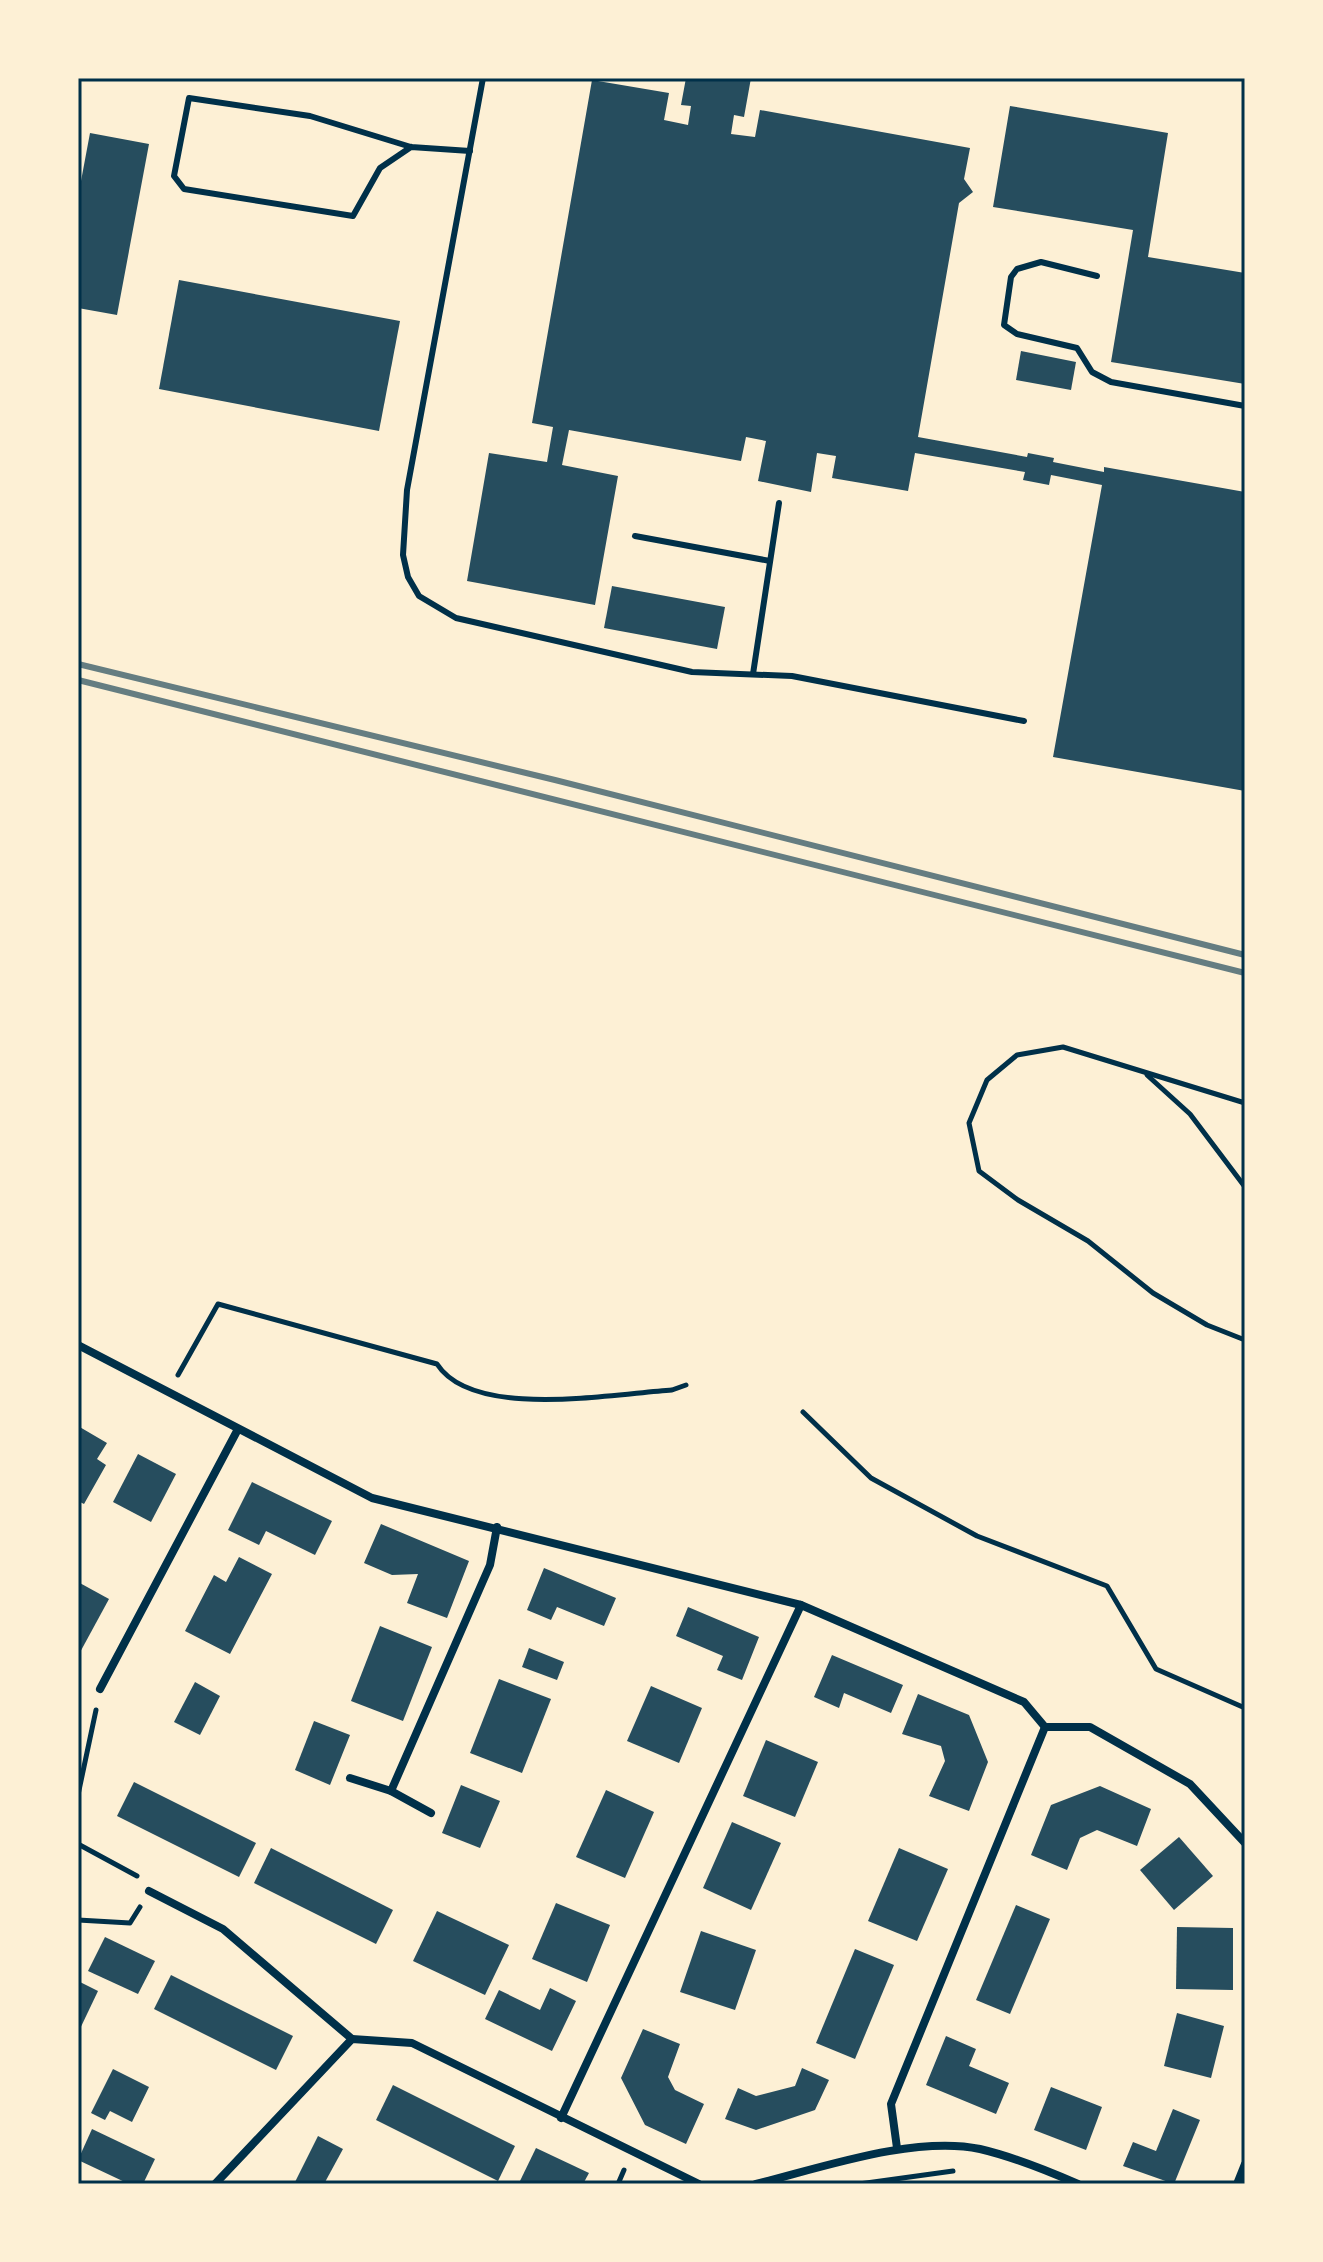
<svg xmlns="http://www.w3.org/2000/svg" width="1323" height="2262" font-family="Arial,sans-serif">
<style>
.building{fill:#264d5e}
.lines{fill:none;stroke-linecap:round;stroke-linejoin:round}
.path{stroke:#003049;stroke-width:5}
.service{stroke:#003049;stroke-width:6}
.minor{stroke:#003049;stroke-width:8}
.rail{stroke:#657d81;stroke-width:6}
.neatline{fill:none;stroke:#003049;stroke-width:3}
</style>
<rect width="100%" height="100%" fill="#fdf0d5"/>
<g class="building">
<polygon points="686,78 751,78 744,117 734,115 731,134 755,137 760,110 970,148 964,179 973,192 959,203 918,437 1027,457 1028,453 1054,458 1053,462 1104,472 1104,467 1245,492 1245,791 1053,757 1102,485 1051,475 1049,485 1023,480 1025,472 915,453 908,491 832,478 836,456 817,453 811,492 758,481 766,441 746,437 741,461 569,430 562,465 618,476 595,605 467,581 489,453 547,462 553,427 532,423 592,80 669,93 664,120 688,125 691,106 681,105"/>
<polygon points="1010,106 1168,133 1148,257 1245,273 1245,384 1111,362 1133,230 993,207"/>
<polygon points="90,133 149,144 117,315 78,308 78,197"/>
<polygon points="179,280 400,321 379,431 159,389"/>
<polygon points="1021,351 1076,362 1071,390 1016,380"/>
<polygon points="612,586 725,607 717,649 604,628"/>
<polygon points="78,1426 107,1443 97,1459 106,1465 84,1504 78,1501"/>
<polygon points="138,1454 176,1474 151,1522 113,1502"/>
<polygon points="252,1482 332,1521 315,1555 266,1531 259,1545 228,1530"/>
<polygon points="381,1524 469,1561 447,1618 407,1603 418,1574 392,1575 364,1563"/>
<polygon points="239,1557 272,1574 230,1654 185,1631 214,1575 226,1582"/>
<polygon points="544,1568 616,1598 604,1626 557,1607 551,1620 527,1610"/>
<polygon points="78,1582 109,1599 78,1656"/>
<polygon points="688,1607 759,1637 742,1680 717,1670 723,1656 676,1636"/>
<polygon points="380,1626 432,1647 403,1721 351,1701"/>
<polygon points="529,1648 564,1662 557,1680 522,1667"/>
<polygon points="832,1655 903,1685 891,1713 844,1693 839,1708 814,1697"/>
<polygon points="499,1679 551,1699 522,1773 470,1753"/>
<polygon points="195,1682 220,1696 200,1735 174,1722"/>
<polygon points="651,1686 702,1708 679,1763 627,1741"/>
<polygon points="918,1694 969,1715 988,1762 969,1811 929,1796 945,1761 941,1746 902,1734"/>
<polygon points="314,1721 350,1735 330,1785 295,1770"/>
<polygon points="766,1740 818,1762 795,1817 743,1796"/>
<polygon points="134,1782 256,1843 239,1877 117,1816"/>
<polygon points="461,1785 500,1801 480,1848 442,1833"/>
<polygon points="1100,1786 1151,1809 1137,1846 1097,1830 1080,1838 1067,1870 1031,1855 1051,1805"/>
<polygon points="606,1790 654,1812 625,1878 576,1857"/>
<polygon points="732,1822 781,1843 751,1910 703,1888"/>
<polygon points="1179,1837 1213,1876 1174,1910 1140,1870"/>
<polygon points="271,1848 393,1910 376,1944 254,1883"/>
<polygon points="899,1848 948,1869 917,1941 868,1921"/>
<polygon points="556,1903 610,1925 587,1982 532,1959"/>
<polygon points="1016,1905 1050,1919 1010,2014 976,2000"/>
<polygon points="437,1911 509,1945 485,1995 413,1961"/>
<polygon points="1177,1927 1233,1928 1233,1990 1176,1989"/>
<polygon points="701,1931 756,1950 735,2010 680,1992"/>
<polygon points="105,1937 155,1961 138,1994 88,1971"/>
<polygon points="855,1949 894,1965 855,2059 816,2043"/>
<polygon points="171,1975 293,2036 276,2070 154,2009"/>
<polygon points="78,1981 98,1991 78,2033"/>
<polygon points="550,1988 576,2001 552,2051 485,2019 499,1990 540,2010"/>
<polygon points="1177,2013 1224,2026 1211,2078 1164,2066"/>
<polygon points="643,2029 680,2044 668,2077 675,2090 704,2104 686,2144 645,2125 621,2078"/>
<polygon points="946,2036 976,2049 969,2066 1009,2083 996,2114 926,2085"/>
<polygon points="802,2068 829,2080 815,2110 756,2130 725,2119 738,2088 756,2096 795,2086"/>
<polygon points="113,2069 149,2087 132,2122 110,2111 105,2120 91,2113"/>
<polygon points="393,2085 515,2146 498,2181 376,2120"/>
<polygon points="1051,2087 1102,2107 1086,2150 1034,2130"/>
<polygon points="1173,2109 1200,2120 1174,2184 1123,2166 1133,2142 1156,2151"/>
<polygon points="92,2129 155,2159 143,2184 129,2184 78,2160"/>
<polygon points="318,2136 343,2149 324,2184 294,2184"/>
<polygon points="536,2148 589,2173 583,2184 519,2183"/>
</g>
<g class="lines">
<g class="path">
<polyline points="1147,1075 1190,1114 1245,1187"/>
<polyline points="1245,1103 1063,1047 1017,1055 987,1080 969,1123 979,1171 1018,1200 1088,1241 1153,1293 1207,1325 1245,1340"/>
<path d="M178 1375 218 1304 437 1364C473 1420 611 1394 672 1390L686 1385"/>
<polyline points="803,1412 871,1478 977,1536 1107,1586 1156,1669 1245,1708"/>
<polyline points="78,1795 96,1710"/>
<polyline points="78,1844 137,1876"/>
<polyline points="78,1920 130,1923 140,1907"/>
<polyline points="618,2184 624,2170"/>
<polyline points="859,2184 953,2171"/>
</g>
<g class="service">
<polyline points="483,78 407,490 403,555 408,577 419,596 456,618 692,672 792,676 1024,721"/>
<polyline points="411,147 380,168 353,216 184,189 174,176 189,98 310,116 411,147 470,151"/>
<polyline points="1097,276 1041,262 1017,269 1011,277 1004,325 1017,334 1077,348 1092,372 1111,382 1245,406"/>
<polyline points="635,536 770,561"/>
<polyline points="753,674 779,503"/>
</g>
<g class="minor">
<polyline points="78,1345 372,1498 801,1605 1024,1702 1045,1727 1090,1727 1190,1784 1245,1843"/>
<polyline points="100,1689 237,1431"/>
<polyline points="350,1778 391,1791 431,1813"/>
<polyline points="391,1791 490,1565 497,1527"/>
<polyline points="149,1891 223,1929 352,2039"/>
<polyline points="561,2118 801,1605"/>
<polyline points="897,2148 891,2104 1045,1727"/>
<polyline points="215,2184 352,2039 412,2043 699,2184"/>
<path d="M756 2184C820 2168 915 2135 980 2149 1014 2157 1046 2170 1078 2184"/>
<polyline points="1237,2184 1245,2164"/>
</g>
<g class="rail">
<polyline points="78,664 555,780 1245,955"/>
<polyline points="78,680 1245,973"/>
</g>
</g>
<rect width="1323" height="2262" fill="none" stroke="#fdf0d5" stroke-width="160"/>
<rect x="80" y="80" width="1163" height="2102" class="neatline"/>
</svg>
